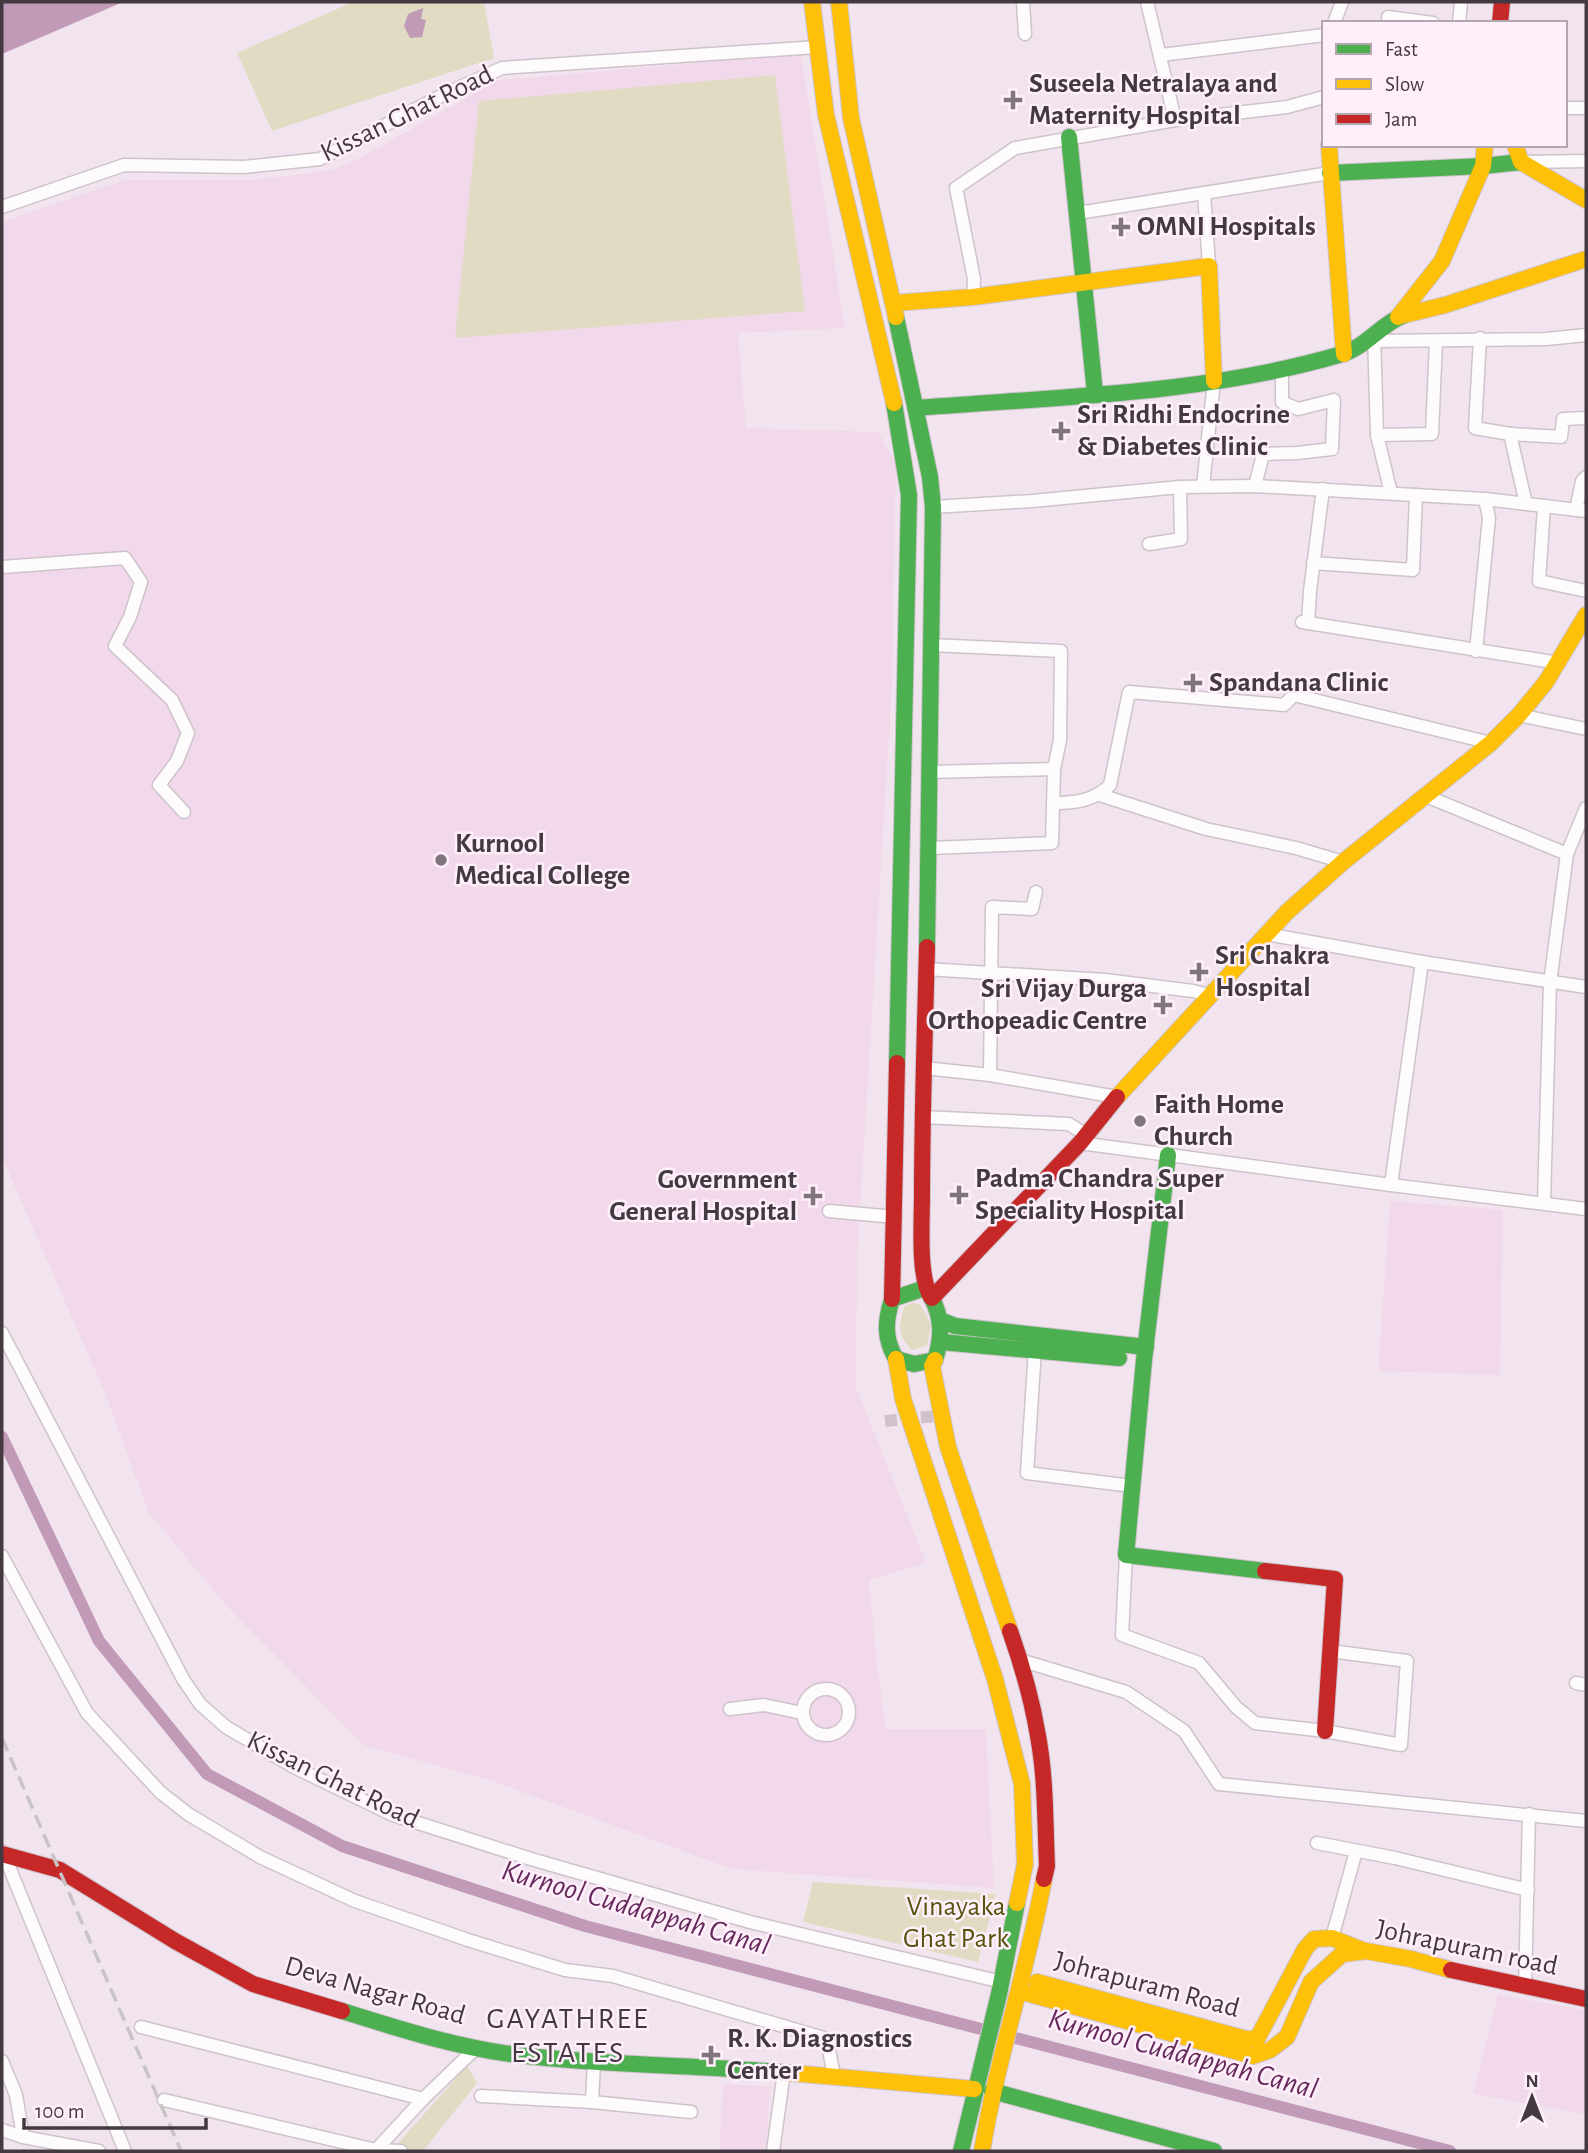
<svg xmlns="http://www.w3.org/2000/svg" width="1588" height="2153" font-family="'Alegreya Sans',sans-serif">
<style>
.built{fill:#f1d8eb}
.green{fill:#e1dbc3}
.water{fill:#c09ab7}
.lines{fill:none;stroke-linecap:round;stroke-linejoin:round}
.canal{stroke:#c09ab7;stroke-width:12}
.street-tunnel{stroke:#cfc2cb;stroke-width:12;stroke-dasharray:12 6;stroke-linecap:butt}
.street-casing{stroke:#cec3cb;stroke-width:15}
.fast-casing{stroke:#cec3cb;stroke-width:18}
.slow-casing{stroke:#cec3cb;stroke-width:18}
.jam-casing{stroke:#cec3cb;stroke-width:18}
.street{stroke:#fdfbfc;stroke-width:12}
.fast{stroke:#4caf50;stroke-width:16}
.slow{stroke:#ffc107;stroke-width:16}
.jam{stroke:#c62828;stroke-width:16}
.rail{stroke:#c8c4c6;stroke-width:3.5;stroke-dasharray:14 7;stroke-linecap:butt}
.poi-dot{fill:#80757d;stroke:#ffeffb;stroke-width:2.5}
.labels{text-anchor:middle;dominant-baseline:central;stroke-width:5;stroke-linejoin:round;paint-order:stroke}
.poi-label{font-size:28px;font-weight:bold;fill:#433940;stroke:#ffeffb;text-anchor:start}
.street-label{font-size:28px;fill:#433940;stroke:#ffeffb}
.park-label{font-size:28px;fill:#54530c;stroke:#ffeffb}
.water-label{font-size:30px;font-style:italic;fill:#65295b;stroke:#ffeffb}
.neighbourhood-label{font-size:30px;letter-spacing:2px;fill:#433940;stroke:#ffeffb}
</style>
<rect width="100%" height="100%" fill="#f2e4ee"/>
<g class="built">
<polygon points="801,54 845,328 738,333 746,428 878,432 896,464 892,686 857,1260 856,1387 926,1563 869,1580 876,1656 886,1729 986,1729 994,1888 732,1869 492,1781 363,1745 224,1603 149,1513 104,1391 2,1157 2,222 125,180 251,180 332,170 362,157 498,80"/>
<polygon points="1390,1201 1503,1210 1500,1375 1378,1371"/>
<polygon points="1498,1995 1586,2010 1586,2114 1473,2094"/>
<polygon points="723,2084 770,2086 766,2151 719,2151"/>
</g>
<g class="green">
<polygon points="353,2 484,2 494,58 272,131 237,53"/>
<polygon points="775,75 805,311 455,338 479,101"/>
<path d="M912 1303 920 1304 931 1324 927 1346 912 1350C897 1336 899 1325 904 1307Z"/>
<polygon points="813,1882 996,1894 978,1962 803,1922"/>
<polygon points="467,2066 477,2083 423,2151 393,2149"/>
</g>
<g class="water">
<polygon points="2,2 123,2 2,54"/>
<polygon points="423,8 421,19 426,20 422,37 410,38 404,26 408,14"/>
</g>
<g class="lines">
<polyline class="canal" points="2,1437 99,1641 207,1774 342,1846 585,1926 1450,2151"/>
<polyline class="street-tunnel" points="885,1421 948,1415"/>
<defs>
<g id="street">
<polyline points="1023,2 1025,34"/>
<polyline points="1147,2 1175,120"/>
<polyline points="1388,17 1433,23"/>
<polyline points="1334,23 1342,2"/>
<polyline points="1459,23 1461,2"/>
<polyline points="1161,55 1324,35"/>
<polyline points="1565,108 1586,108"/>
<polyline points="1524,162 1586,161"/>
<polyline points="1204,193 1209,266"/>
<polyline points="2,207 124,165 244,167 320,159 441,96 502,68 818,47"/>
<polyline points="1078,213 1330,173"/>
<polyline points="973,297 974,279 956,188 1015,148 1175,120 1287,107 1324,97"/>
<polyline points="1374,334 1377,435 1391,493"/>
<polyline points="1480,338 1475,428 1510,434 1526,504"/>
<polyline points="1374,341 1546,339 1586,335"/>
<polyline points="1510,434 1561,437 1563,419 1586,418"/>
<polyline points="1377,435 1432,434 1436,341"/>
<polyline points="1203,486 1214,381"/>
<polyline points="1255,486 1263,454 1297,453 1332,449 1334,400 1298,409 1282,402 1282,368"/>
<polyline points="1544,506 1539,581 1586,591"/>
<polyline points="933,507 1032,501 1180,487 1255,486 1485,499 1586,511"/>
<polyline points="1576,510 1582,481 1586,477"/>
<polyline points="1149,544 1181,539 1180,487"/>
<polyline points="1313,563 1413,570 1416,495"/>
<polyline points="2,567 125,558 141,582 130,617 115,646 172,700 188,733 177,761 159,785 184,812"/>
<polyline points="1302,622 1559,663"/>
<polyline points="1308,623 1310,591 1323,489"/>
<polyline points="930,645 1061,651 1060,740 1054,769 930,772"/>
<polyline points="1476,651 1489,518 1485,499"/>
<polyline points="1519,715 1586,729"/>
<polyline points="1100,795 1206,829 1296,848 1343,862"/>
<polyline points="1426,796 1567,854 1550,983 1544,1203"/>
<path d="M1053 803C1075 803 1094 801 1110 785L1129 692 1284 705 1294 695 1491 743"/>
<polyline points="930,848 1052,843 1054,769"/>
<polyline points="1567,854 1586,808"/>
<polyline points="1036,892 1032,909 992,907 990,1075 1117,1097"/>
<polyline points="1267,934 1422,962 1586,987"/>
<polyline points="926,969 1105,980 1193,991 1209,995"/>
<polyline points="924,1068 990,1075"/>
<polyline points="922,1117 1069,1124 1086,1135"/>
<polyline points="1080,1143 1391,1185 1586,1209"/>
<polyline points="1391,1185 1422,962"/>
<polyline points="829,1211 895,1217"/>
<polyline points="2,1333 183,1679 200,1704 226,1727 294,1767 393,1815 531,1859 750,1922 1002,1982"/>
<polyline points="1035,1349 1027,1473 1132,1486"/>
<polyline points="1126,1555 1122,1635 1199,1663 1236,1707 1255,1723 1325,1731 1401,1745 1407,1661 1330,1651"/>
<polyline points="2,1556 87,1713 160,1792 188,1814 260,1857 355,1901 468,1940 565,1970 613,1976 827,2039 834,2076"/>
<polyline points="1020,1660 1126,1692 1184,1731 1219,1784 1586,1821"/>
<polyline points="1576,1683 1586,1685"/>
<circle cx="826" cy="1712" r="23"/>
<polyline points="730,1709 764,1705 802,1713"/>
<polyline points="1317,1843 1395,1858 1528,1890"/>
<polyline points="3,1852 125,2151"/>
<polyline points="1332,1938 1356,1851"/>
<polyline points="1525,1987 1529,1814"/>
<polyline points="141,2027 423,2099"/>
<polyline points="2,2061 16,2095 23,2137"/>
<polyline points="481,2096 592,2102 691,2112"/>
<polyline points="164,2100 376,2150 401,2151"/>
<polyline points="592,2102 594,2062"/>
<polyline points="2,2130 23,2137 99,2151"/>
<polyline points="375,2151 423,2099 476,2048"/>
<polyline points="773,2151 784,2072"/>
</g>
<g id="fast">
<polyline points="1069,137 1095,393"/>
<polyline points="1330,173 1483,166 1521,162"/>
<polyline points="896,317 930,477 933,507 927,947"/>
<polyline points="894,403 909,495 897,1063"/>
<path d="M916 408C1056 397 1207 394 1342 354 1366 347 1381 324 1404 315"/>
<polyline points="1168,1155 1144,1360 1126,1555 1265,1571"/>
<path d="M925 1288 892 1299C885 1322 884 1338 896 1359L914 1364 935 1360C942 1338 943 1318 931 1297"/>
<polyline points="940,1320 955,1326 1146,1347"/>
<polyline points="941,1342 1119,1358"/>
<path d="M342 2011C399 2029 459 2048 518 2055 609 2066 700 2065 791 2073"/>
<polyline points="992,2091 1214,2151"/>
<polyline points="961,2151 999,1994 1017,1903"/>
</g>
<g id="slow">
<polyline points="812,2 826,115 894,403"/>
<polyline points="839,2 851,118 896,317"/>
<polyline points="1329,145 1344,354"/>
<polyline points="1515,145 1521,162 1586,200"/>
<polyline points="894,303 973,297 1209,266 1214,381"/>
<polyline points="1404,315 1445,305 1586,259"/>
<polyline points="1398,317 1442,261 1483,166 1485,145"/>
<polyline points="1117,1097 1287,912 1343,862 1491,743 1519,715 1546,682 1586,615"/>
<polyline points="896,1359 903,1399 995,1679 1022,1784 1025,1864 1017,1903"/>
<polyline points="935,1360 932,1366 948,1447 1010,1631"/>
<polyline points="1037,1982 1246,2039 1257,2039 1305,1949 1314,1939 1332,1938 1362,1950"/>
<polyline points="1019,1991 1253,2056 1270,2050 1287,2037 1311,1982 1342,1954 1366,1951 1411,1959 1451,1970"/>
<polyline points="791,2073 974,2089"/>
<path d="M982 2151C997 2059 1027 1971 1044 1879"/>
</g>
<g id="jam">
<polyline points="1500,23 1502,2"/>
<path d="M927 947C925 1030 922 1113 922 1196 922 1222 918 1277 931 1297"/>
<polyline points="932,1298 1080,1143 1117,1097"/>
<polyline points="892,1299 897,1063"/>
<polyline points="1265,1571 1335,1579 1325,1731"/>
<path d="M1010 1631C1022 1665 1032 1700 1038 1736 1046 1779 1045 1823 1047 1866L1044 1879"/>
<polyline points="2,1854 60,1870 175,1941 253,1984 342,2011"/>
<polyline points="1451,1970 1586,1999"/>
</g>
</defs>
<use href="#street" class="street-casing"/>
<use href="#fast" class="fast-casing"/>
<use href="#slow" class="slow-casing"/>
<use href="#jam" class="jam-casing"/>
<use href="#street" class="street"/>
<use href="#fast" class="fast"/>
<use href="#slow" class="slow"/>
<use href="#jam" class="jam"/>
<polyline class="rail" points="2,1738 181,2151"/>
</g>
<g class="poi-dot">
<path d="M1009.5 89.5h7v7h7v7h-7v7h-7v-7h-7v-7h7z"/>
<path d="M1117.5 216.5h7v7h7v7h-7v7h-7v-7h-7v-7h7z"/>
<path d="M1057.5 420.5h7v7h7v7h-7v7h-7v-7h-7v-7h7z"/>
<path d="M1189.5 672.5h7v7h7v7h-7v7h-7v-7h-7v-7h7z"/>
<circle cx="441" cy="860" r="7"/>
<path d="M1195.5 961.5h7v7h7v7h-7v7h-7v-7h-7v-7h7z"/>
<path d="M1159.5 994.5h7v7h7v7h-7v7h-7v-7h-7v-7h7z"/>
<circle cx="1140" cy="1121" r="7"/>
<path d="M955.5 1184.5h7v7h7v7h-7v7h-7v-7h-7v-7h7z"/>
<path d="M809.5 1185.5h7v7h7v7h-7v7h-7v-7h-7v-7h7z"/>
<path d="M707.5 2044.5h7v7h7v7h-7v7h-7v-7h-7v-7h7z"/>
</g>
<g class="labels">
<g class="poi-label">
<text x="1029" y="84">Suseela Netralaya and<tspan x="1029" dy="32">Maternity Hospital</tspan></text>
<text x="1137" y="227">OMNI Hospitals</text>
<text x="1077" y="415">Sri Ridhi Endocrine<tspan x="1077" dy="32">&amp; Diabetes Clinic</tspan></text>
<text x="1209" y="683">Spandana Clinic</text>
<text x="455" y="844">Kurnool<tspan x="455" dy="32">Medical College</tspan></text>
<text x="1215" y="956">Sri Chakra<tspan x="1215" dy="32">Hospital</tspan></text>
<text x="1147" y="989" text-anchor="end">Sri Vijay Durga<tspan x="1147" dy="32">Orthopeadic Centre</tspan></text>
<text x="1154" y="1105">Faith Home<tspan x="1154" dy="32">Church</tspan></text>
<text x="975" y="1179">Padma Chandra Super<tspan x="975" dy="32">Speciality Hospital</tspan></text>
<text x="797" y="1180" text-anchor="end">Government<tspan x="797" dy="32">General Hospital</tspan></text>
<text x="727" y="2039">R. K. Diagnostics<tspan x="727" dy="32">Center</tspan></text>
</g>
<g class="street-label">
<text transform="translate(407 114) rotate(-26)">Kissan Ghat Road</text>
<text transform="translate(333 1780) rotate(26)">Kissan Ghat Road</text>
<text transform="translate(1467 1948) rotate(12)">Johrapuram road</text>
<text transform="translate(1147 1985) rotate(15)">Johrapuram Road</text>
<text transform="translate(375 1991) rotate(16)">Deva Nagar Road</text>
</g>
<g class="park-label">
<text x="956" y="1907">Vinayaka<tspan x="956" dy="32">Ghat Park</tspan></text>
</g>
<g class="water-label">
<text transform="translate(636 1908) rotate(16)">Kurnool Cuddappah Canal</text>
<text transform="translate(1183 2054) rotate(15)">Kurnool Cuddappah Canal</text>
</g>
<g class="neighbourhood-label">
<text x="568" y="2019">GAYATHREE<tspan x="568" dy="34">ESTATES</tspan></text>
</g>
</g>
<rect width="1588" height="2153" fill="none" stroke="#433940" stroke-width="7"/>
<rect x="1322" y="21" width="245" height="126" fill="#ffeffb" stroke="#b4a6b0" stroke-width="2"/>
<rect x="1336" y="44" width="35" height="10" fill="#4caf50" stroke="#b4a6b0" stroke-width="2"/>
<text x="1385" y="56" font-size="21" fill="#433940">Fast</text>
<rect x="1336" y="79" width="35" height="10" fill="#ffc107" stroke="#b4a6b0" stroke-width="2"/>
<text x="1385" y="91" font-size="21" fill="#433940">Slow</text>
<rect x="1336" y="114" width="35" height="10" fill="#c62828" stroke="#b4a6b0" stroke-width="2"/>
<text x="1385" y="126" font-size="21" fill="#433940">Jam</text>
<g transform="translate(1532 2097)" stroke="#ffeffb" stroke-width="5" paint-order="stroke">
<path d="M0-5L12 26L0 18L-12 26Z" fill="#433940"/>
<text y="-10" font-size="19" font-weight="bold" text-anchor="middle" fill="#433940">N</text>
</g>
<path d="M24 2118v10h182v-10" fill="none" stroke="#433940" stroke-width="3.5"/>
<text x="35" y="2118" font-size="21" fill="#433940" stroke="#ffeffb" stroke-width="5" paint-order="stroke">100 m</text>
</svg>
